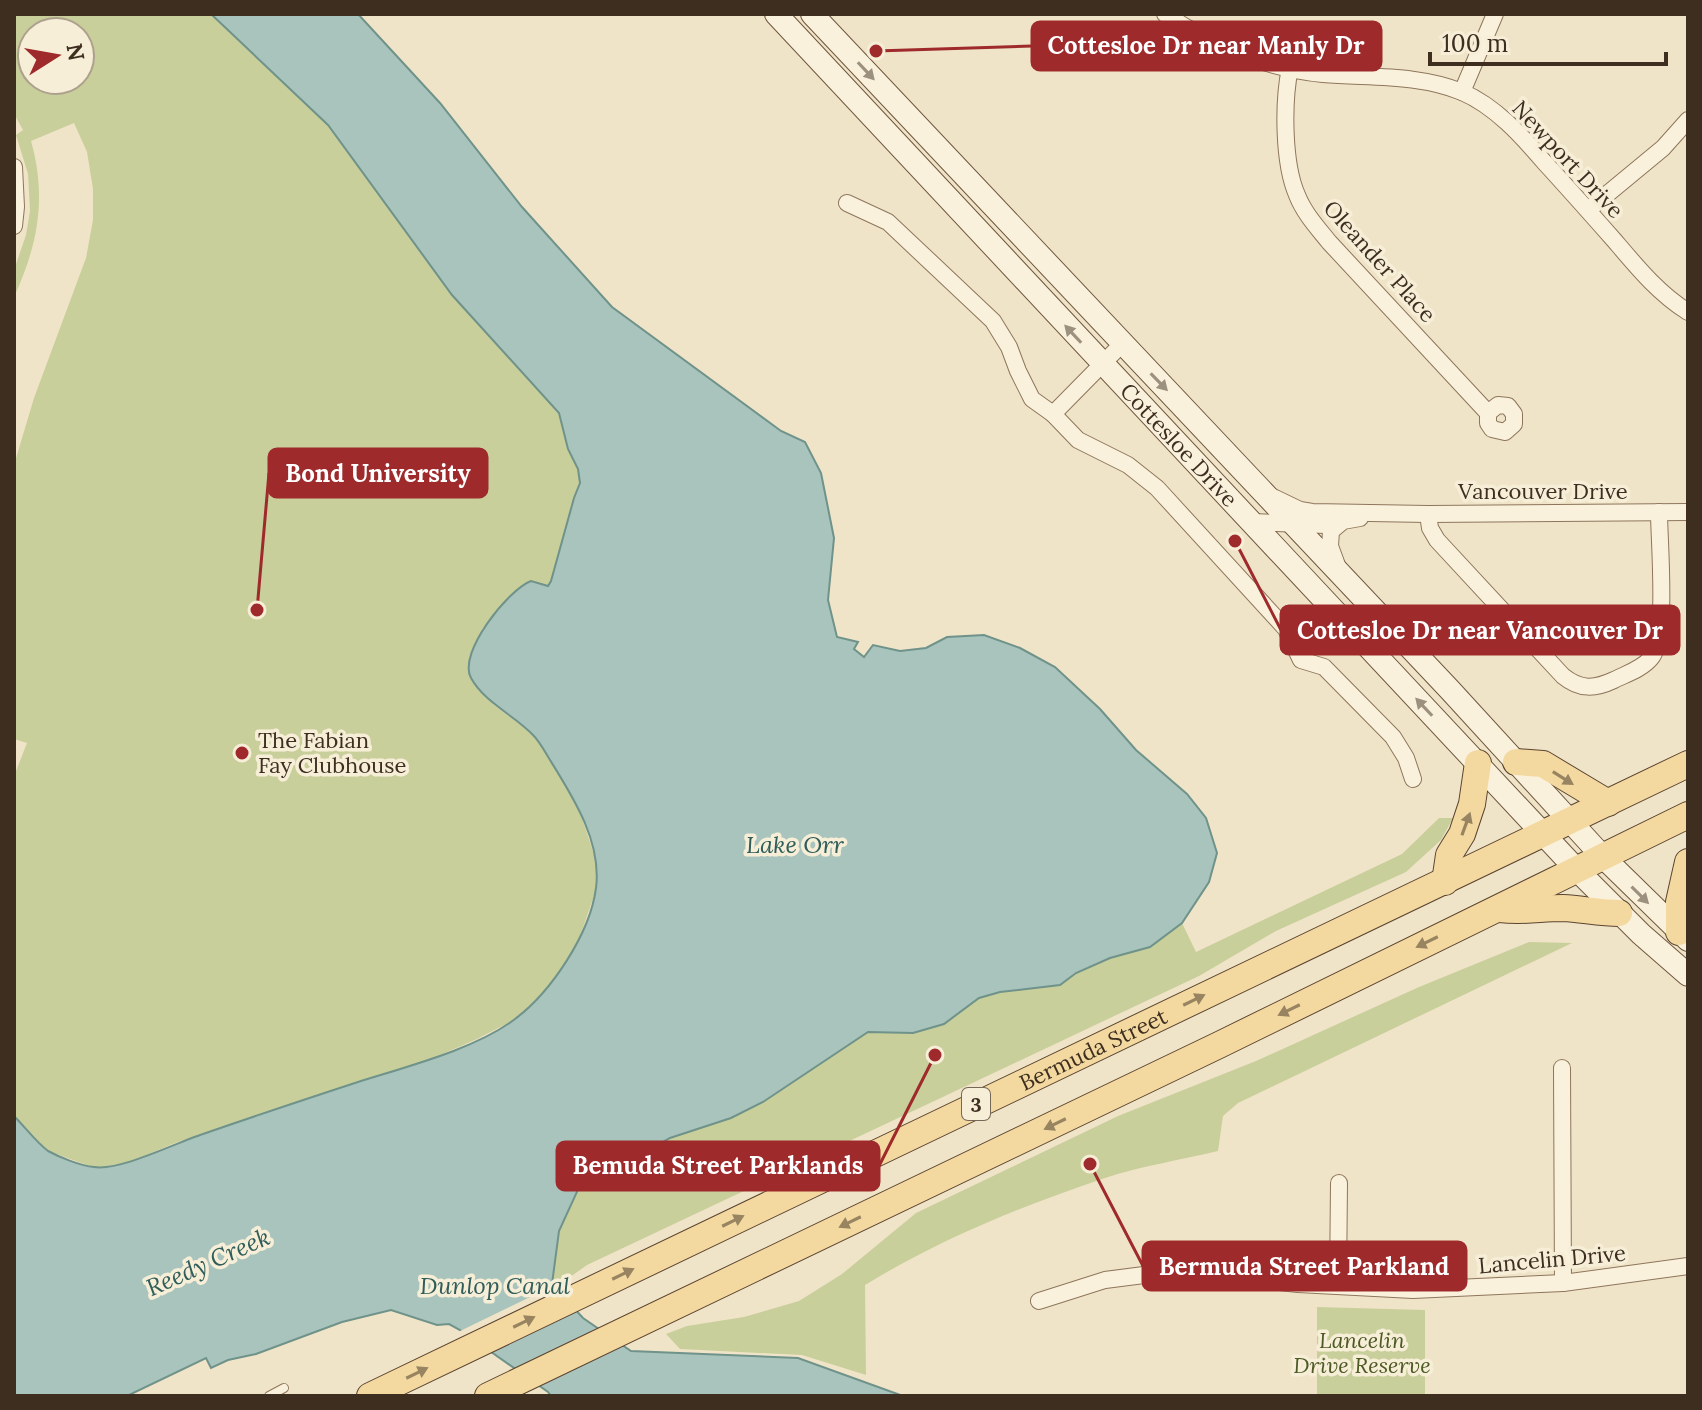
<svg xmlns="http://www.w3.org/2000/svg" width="1702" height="1410" font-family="Lora,serif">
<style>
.green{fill:#c9cf9b;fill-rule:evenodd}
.water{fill:#a9c4bc;stroke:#6f938a;stroke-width:2}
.pier{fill:#f0e4c8}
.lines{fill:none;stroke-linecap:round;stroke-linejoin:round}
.lane-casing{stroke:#8d765c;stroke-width:10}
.street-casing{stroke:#8d765c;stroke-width:18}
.secondary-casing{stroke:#6f573f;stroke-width:24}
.primary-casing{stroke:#5b4430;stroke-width:28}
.lane{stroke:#faf1dc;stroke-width:8}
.street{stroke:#faf1dc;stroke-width:16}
.secondary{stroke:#faf1dc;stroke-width:22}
.primary{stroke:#f3d9a0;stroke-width:26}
.oneway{fill:#9c907e}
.oneway2{fill:#988460}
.poi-dot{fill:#9e2a2b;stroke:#f7eed8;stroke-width:3}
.labels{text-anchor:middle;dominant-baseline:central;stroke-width:7;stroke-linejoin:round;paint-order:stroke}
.shield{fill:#f7eed8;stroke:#756857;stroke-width:2}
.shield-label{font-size:20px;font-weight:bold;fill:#3d2e20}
.street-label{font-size:22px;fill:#3d2e20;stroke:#f7eed8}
.poi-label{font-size:22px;fill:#3d2e20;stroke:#f7eed8;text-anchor:start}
.park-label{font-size:22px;font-style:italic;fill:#4d5a26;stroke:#f7eed8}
.water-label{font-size:24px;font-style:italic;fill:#2f5d5a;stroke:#f7eed8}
.leader{fill:none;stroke:#9e2a2b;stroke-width:3}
.callout-dot{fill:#9e2a2b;stroke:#f7eed8;stroke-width:3}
.callout{fill:#9e2a2b;stroke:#9e2a2b;stroke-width:3}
.callout-label{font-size:24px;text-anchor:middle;font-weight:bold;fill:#fff}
</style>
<rect width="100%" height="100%" fill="#f0e4c8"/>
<g class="green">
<path d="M14 14H211L328 125 452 295 559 412 568 449 578 469 580 483 574 498 551 581 548 586 523 584 482 629 470 677 494 705 534 735 578 805 596 861V890L577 945 548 988 514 1020 477 1039 422 1063 175 1143 130 1162 95 1168 48 1151 14 1116V776L27 743 14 739V465L34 398 86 258 93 220V189L87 152 74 123 31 141C47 197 38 245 14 297V270L26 235 30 211 28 174 16 135 23 130 14 114ZM32 32H80V80H32Z"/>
<polygon points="1439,818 1453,818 1441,840 1406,872 1276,931 1199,976 587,1265 573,1275 552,1284 559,1231 586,1172 642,1154 670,1138 731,1118 763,1102 868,1032 913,1033 944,1024 979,998 1000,992 1060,985 1076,973 1110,958 1150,947 1182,923 1196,952 1402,854"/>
<path d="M1529 942 1572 943 1238 1103 1223 1116 1218 1151C1181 1160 1141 1166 1105 1178 1022 1206 940 1239 865 1285L866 1375 802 1355 680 1349 666 1334 687 1326 744 1317 799 1301 842 1274 916 1213 1118 1116 1256 1061 1419 987Z"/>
<polygon points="1317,1307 1425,1310 1425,1396 1317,1396"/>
</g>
<path class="water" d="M211 14H358L440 103 522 207 612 307 781 431 805 442 821 473 834 538 828 600 837 637 858 642 854 649 864 657 873 645 900 651 926 648 947 637 984 635 1020 648 1055 667 1100 709 1136 750 1187 794 1206 818 1217 853 1209 882 1182 923 1150 947 1110 958 1076 973 1060 985 1000 992 979 998 944 1024 913 1033 868 1032 763 1102 731 1118 670 1138 642 1154 586 1172 559 1231 552 1284 583 1318 631 1351 798 1358 903 1396H551L548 1392 460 1330 449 1324 437 1325 391 1310 342 1322 256 1354 228 1360 211 1368 206 1358 127 1396H14V1116C25 1127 36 1142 48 1151 59 1157 81 1166 94 1167 121 1171 175 1143 203 1134 255 1116 306 1099 358 1082 405 1067 476 1049 515 1019 551 992 590 934 596 888 602 842 573 797 550 760 545 752 540 742 533 735 514 715 485 703 471 678 457 653 509 589 531 581L548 586 551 581 574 498 580 483 578 469 568 449 559 413 452 295 328 125Z"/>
<polygon class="pier" points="557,1284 578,1307 484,1352 456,1333"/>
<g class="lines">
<defs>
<polyline id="lane" points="269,1396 284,1388"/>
<g id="street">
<path d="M1165 14C1211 45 1267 69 1323 74 1370 78 1418 74 1462 92 1495 106 1522 136 1545 163 1568 188 1591 214 1614 240 1637 267 1658 293 1688 312"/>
<path d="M1290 68C1283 102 1283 163 1297 195 1304 213 1317 227 1329 242L1488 413V423L1492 429 1505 432 1514 424V414L1508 406 1498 405 1488 413"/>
<polyline points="1462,92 1495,14"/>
<polyline points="14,167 16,207 14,226"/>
<polyline points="847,203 888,222 993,321 1009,347 1018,371 1032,399 1053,414 1078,440 1128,465 1157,488 1286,629 1301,660 1324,667 1393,737 1406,758 1413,779"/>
<polyline points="1588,210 1663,148 1688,120"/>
<polyline points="1053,414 1122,344"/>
<polyline points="1273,497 1300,510 1312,512 1428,514 1688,512"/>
<path d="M1428 514 1430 528 1437 540 1563 676C1580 690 1595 689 1614 680 1626 674 1642 669 1651 658 1668 640 1659 541 1659 512"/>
<polyline points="1251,522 1325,525 1341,522"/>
<polyline points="1337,565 1330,546 1331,531 1343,521 1360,518"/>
<polyline points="1562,1068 1563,1283"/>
<polyline points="1338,1286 1339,1183"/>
<polyline points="1039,1301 1105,1280 1167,1272 1197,1273 1298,1284 1413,1290 1563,1283 1688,1266"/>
</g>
<g id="secondary">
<path id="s1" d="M776 14 1576 869 1641 934 1688 975"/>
<polyline points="812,14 1450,690 1602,856 1688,940"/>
</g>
<g id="primary">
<polyline points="1516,762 1543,764 1608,803"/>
<polyline points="1445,882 1449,855 1462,834 1472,804 1478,763"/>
<path d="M1500 909C1524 912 1540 908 1563 908 1582 909 1600 913 1619 913"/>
<polyline points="1679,932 1679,902 1688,862"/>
<path id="s2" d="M370 1396 1688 764"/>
<polyline points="488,1396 1219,1045 1688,815"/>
</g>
</defs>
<use href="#lane" class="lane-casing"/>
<use href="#street" class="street-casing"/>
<use href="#secondary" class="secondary-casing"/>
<use href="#primary" class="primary-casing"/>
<use href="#lane" class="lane"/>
<use href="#street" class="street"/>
<use href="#secondary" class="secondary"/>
<use href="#primary" class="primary"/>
</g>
<defs><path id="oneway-solid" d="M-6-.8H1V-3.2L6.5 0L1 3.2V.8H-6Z" transform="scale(2)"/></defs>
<g class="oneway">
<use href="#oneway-solid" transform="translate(866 71) rotate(47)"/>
<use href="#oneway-solid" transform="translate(1073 334) rotate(-133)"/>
<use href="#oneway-solid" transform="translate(1159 382) rotate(46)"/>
<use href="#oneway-solid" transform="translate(1424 707) rotate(-133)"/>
<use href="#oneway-solid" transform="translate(1640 895) rotate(45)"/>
</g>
<g class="oneway2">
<use href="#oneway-solid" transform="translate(1563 778) rotate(32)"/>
<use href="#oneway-solid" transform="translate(1466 824) rotate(-70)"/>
<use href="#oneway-solid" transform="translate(1427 942) rotate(154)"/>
<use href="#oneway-solid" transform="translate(1194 1000) rotate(-26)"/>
<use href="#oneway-solid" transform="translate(1289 1010) rotate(154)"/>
<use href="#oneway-solid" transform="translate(1055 1124) rotate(154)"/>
<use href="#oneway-solid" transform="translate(733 1221) rotate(-26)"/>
<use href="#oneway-solid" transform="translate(850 1222) rotate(154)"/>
<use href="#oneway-solid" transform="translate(623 1274) rotate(-26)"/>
<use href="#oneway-solid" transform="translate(524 1322) rotate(-26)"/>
<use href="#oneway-solid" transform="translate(417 1373) rotate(-26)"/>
</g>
<circle class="poi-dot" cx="242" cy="753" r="8"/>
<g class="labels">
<rect class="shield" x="962" y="1088" width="28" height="32" rx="6"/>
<g class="shield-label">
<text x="976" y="1104">3</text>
</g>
<g class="street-label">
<text transform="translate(1568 159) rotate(47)">Newport Drive</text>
<text transform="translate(1380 261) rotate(48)">Oleander Place</text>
<text stroke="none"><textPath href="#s1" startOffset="590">Cottesloe Drive</textPath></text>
<text x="1543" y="491">Vancouver Drive</text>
<text stroke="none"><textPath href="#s2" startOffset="802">Bermuda Street</textPath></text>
<text transform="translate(1552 1259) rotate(-5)">Lancelin Drive</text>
</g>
<g class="poi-label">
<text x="258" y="740">The Fabian<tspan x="258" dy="25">Fay Clubhouse</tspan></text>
</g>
<g class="park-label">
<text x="1362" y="1340">Lancelin<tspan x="1362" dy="25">Drive Reserve</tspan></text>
</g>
<g class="water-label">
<text x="795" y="844">Lake Orr</text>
<text transform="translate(208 1262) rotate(-24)">Reedy Creek</text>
<text x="495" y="1285">Dunlop Canal</text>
</g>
</g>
<path class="leader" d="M876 51L1032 46M257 610L269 473M1235 541L1281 630M935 1055L879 1166M1090 1164L1143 1266"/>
<g class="callout-dot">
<circle cx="876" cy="51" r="8"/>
<circle cx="257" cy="610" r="8"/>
<circle cx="1235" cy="541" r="8"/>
<circle cx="935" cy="1055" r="8"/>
<circle cx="1090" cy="1164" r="8"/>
</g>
<g class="callout">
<rect x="1032" y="22" width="349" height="48" rx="8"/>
<rect x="269" y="449" width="218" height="48" rx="8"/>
<rect x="1281" y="606" width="398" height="48" rx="8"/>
<rect x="557" y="1142" width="322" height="48" rx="8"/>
<rect x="1143" y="1242" width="323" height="48" rx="8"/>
</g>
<g class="callout-label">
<text x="1206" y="54">Cottesloe Dr near Manly Dr</text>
<text x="378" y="482">Bond University</text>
<text x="1480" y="639">Cottesloe Dr near Vancouver Dr</text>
<text x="718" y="1174">Bemuda Street Parklands</text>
<text x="1304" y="1275">Bermuda Street Parkland</text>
</g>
<rect width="1702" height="1410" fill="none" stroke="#3d2e20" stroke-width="32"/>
<g transform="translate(56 56) rotate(79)"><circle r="38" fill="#f7eed8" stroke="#ada18e" stroke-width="2"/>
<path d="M0-6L14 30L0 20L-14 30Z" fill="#9e2a2b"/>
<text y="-12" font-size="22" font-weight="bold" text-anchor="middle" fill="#3d2e20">N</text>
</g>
<path d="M1430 52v12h236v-12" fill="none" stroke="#3d2e20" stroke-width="4"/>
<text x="1442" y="52" font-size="24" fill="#3d2e20" stroke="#f7eed8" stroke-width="6" paint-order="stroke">100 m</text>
</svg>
